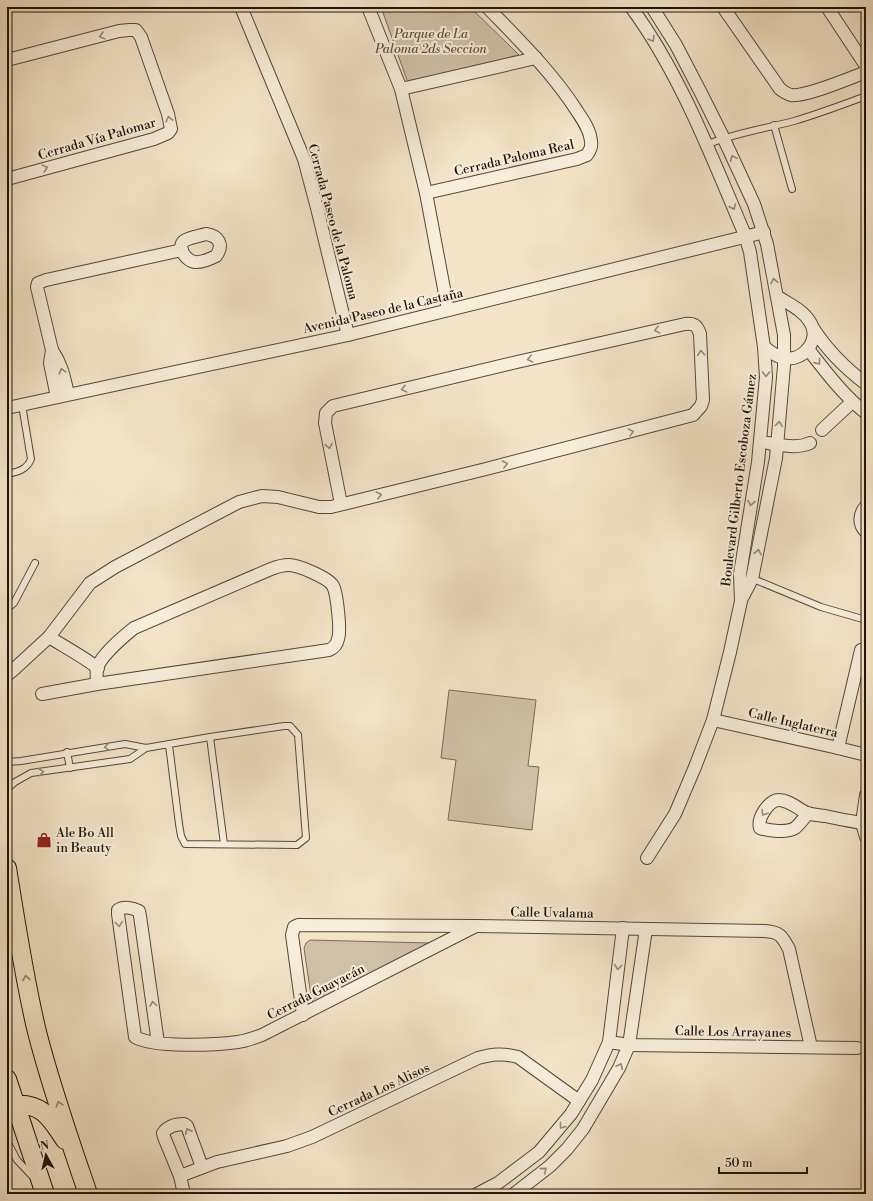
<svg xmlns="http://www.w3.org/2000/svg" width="873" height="1201" font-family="'Libre Bodoni',serif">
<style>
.green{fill:#cfc1a7;stroke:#786a58}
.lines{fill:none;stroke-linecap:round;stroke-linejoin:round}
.service-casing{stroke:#554838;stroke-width:8}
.minor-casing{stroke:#554838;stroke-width:14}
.primary-casing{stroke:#201408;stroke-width:20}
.service{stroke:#f7eddb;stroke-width:6}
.minor{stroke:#f7eddb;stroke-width:12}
.primary{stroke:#f3e4c7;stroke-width:18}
.oneway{stroke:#968b7c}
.oneway2{stroke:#948671}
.labels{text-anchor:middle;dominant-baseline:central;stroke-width:4;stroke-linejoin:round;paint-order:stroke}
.park-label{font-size:13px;font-style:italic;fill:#5d5140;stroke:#f7eddb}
.street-label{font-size:13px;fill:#201408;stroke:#f7eddb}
.poi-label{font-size:13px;fill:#201408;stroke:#f7eddb;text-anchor:start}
</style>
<rect width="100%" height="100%" fill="#f3e4c7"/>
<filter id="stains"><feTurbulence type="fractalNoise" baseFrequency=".005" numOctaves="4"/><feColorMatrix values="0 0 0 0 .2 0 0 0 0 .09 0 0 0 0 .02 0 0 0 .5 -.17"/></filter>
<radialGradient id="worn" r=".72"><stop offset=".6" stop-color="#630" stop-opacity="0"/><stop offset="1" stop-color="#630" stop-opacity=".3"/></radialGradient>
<g class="green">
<polygon points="381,7 470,7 519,55 408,83"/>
<polygon points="449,690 536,700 528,766 539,767 532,830 448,820 456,760 441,758"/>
<polygon points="310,940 429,943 426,948 319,1003 313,1002 311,996 304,948 306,943"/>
</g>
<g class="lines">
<defs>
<g id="service">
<polyline points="774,125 792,189"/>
<path d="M706 145C734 133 764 129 794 121 818 114 842 105 866 96"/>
<path d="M7 474C17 472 27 470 31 459L22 405"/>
<polyline points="751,578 821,607 866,620"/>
<polyline points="7,609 14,603 35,563"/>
<polyline points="210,737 224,844"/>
<polyline points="67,752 70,768"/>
<polyline points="7,762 21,761 125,744 146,748 210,737 284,726 290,726 298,735 306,838 297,845 185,844 181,836 179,824 169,745"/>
<polyline points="7,789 15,782 31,773 130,759 146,748"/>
<polyline points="7,1141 17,1160 34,1178"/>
</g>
<g id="minor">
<polyline points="241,7 304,159 317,208 348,335"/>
<polyline points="368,7 401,89 426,193 448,310"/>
<path d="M631 7C680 73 713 160 745 235L750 252 764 347 766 377 758 462 740 574 741 601 730 652 713 720 695 767 675 814 647 858"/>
<polyline points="652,7 676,45 701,93 723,137 754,204 767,244 784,335 784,366 776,458 752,579 741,600"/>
<path d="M723 7 780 89C784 92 787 94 791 95 806 97 850 78 866 72"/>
<polyline points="827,7 866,66"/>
<polyline points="7,60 119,31 129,30 136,30 141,37 168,114 171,129 168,133 154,139 7,179"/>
<polyline points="401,89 536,58"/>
<path d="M426 193 577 159 587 155C590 150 592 147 591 141 590 130 583 120 577 111 552 72 519 40 487 7"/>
<path d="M206 234C219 236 224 245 216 256 210 259 202 263 195 262 187 261 176 248 184 241 190 237 199 236 206 234Z"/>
<path d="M813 328C827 350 845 368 866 384"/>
<path d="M764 347C770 351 776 357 784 358 804 362 821 339 810 322 803 310 789 304 778 297"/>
<path d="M808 349C826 372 843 395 866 413"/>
<path d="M52 350C62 365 64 377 68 394"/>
<polyline points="57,397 50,363 52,350 37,287 38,283 46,280 182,250"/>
<polyline points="7,408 348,335 764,232"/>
<polyline points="822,430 852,402"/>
<path d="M768 443C782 445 797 449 810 443"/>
<path d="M866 506C859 514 858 524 866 532"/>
<path d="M49 637C65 647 82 656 98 668"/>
<path d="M7 675 12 671 49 637 90 583 115 567 239 502 262 496 278 497 319 507H331L486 469 693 415 701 406 703 400 700 334C697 325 694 323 685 324L517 362 333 406 326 413 325 423 341 504"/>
<path d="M42 694 97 684 329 650C334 648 337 644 338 639 341 631 337 593 333 586 329 578 298 565 289 565 282 565 276 567 271 569L134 628C123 637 102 654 97 668 96 673 97 679 97 684"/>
<polyline points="713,720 838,748 866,755"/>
<polyline points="838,748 861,650"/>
<polyline points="866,795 862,823 866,837"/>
<path d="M808 813C804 818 800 824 795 828 787 833 769 831 760 828 757 818 769 800 779 800 789 800 798 809 807 813 813 815 819 815 825 816 838 819 850 821 862 823"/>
<path d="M303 1015 292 935 294 927 298 925 476 926 765 931C780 932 782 936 789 949L811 1047"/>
<polyline points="609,1042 629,1045 857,1048"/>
<path d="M158 1043 140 916 139 911C133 908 124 906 118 910V914L135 1037C154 1048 215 1045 238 1042 246 1041 254 1038 262 1035L474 927"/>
<path d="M180 1176 217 1162 287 1146 312 1137 478 1058C493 1054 503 1053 518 1057L579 1101"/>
<path d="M184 1194 180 1176 164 1137 163 1133C168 1126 176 1124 184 1124L187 1126 202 1167"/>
<polyline points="477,1194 498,1183 539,1152 571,1114 592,1080 609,1042 623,928"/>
<polyline points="514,1194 550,1166 567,1149 583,1129 619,1068 629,1045 646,929"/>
</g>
<g id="primary">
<path d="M7 868C16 923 24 978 37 1032 51 1087 70 1141 88 1194"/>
<polyline points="7,1079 45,1194"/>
<path d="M15 1105C43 1103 51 1119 65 1140"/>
</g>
</defs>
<use href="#service" class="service-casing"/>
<use href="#minor" class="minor-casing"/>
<use href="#primary" class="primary-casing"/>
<use href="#service" class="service"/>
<use href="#minor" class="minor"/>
<use href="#primary" class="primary"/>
</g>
<defs><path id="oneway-chevron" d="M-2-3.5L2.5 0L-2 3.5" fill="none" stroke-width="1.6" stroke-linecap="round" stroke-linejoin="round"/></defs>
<g class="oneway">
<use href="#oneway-chevron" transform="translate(102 36) rotate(165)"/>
<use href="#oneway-chevron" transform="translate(652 39) rotate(59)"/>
<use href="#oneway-chevron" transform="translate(169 119) rotate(-104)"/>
<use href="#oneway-chevron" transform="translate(733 158) rotate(-114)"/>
<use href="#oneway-chevron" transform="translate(45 168) rotate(-15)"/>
<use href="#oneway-chevron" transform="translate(733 207) rotate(67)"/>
<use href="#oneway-chevron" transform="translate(774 281) rotate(-101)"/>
<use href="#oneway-chevron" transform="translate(657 330) rotate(167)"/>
<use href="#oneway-chevron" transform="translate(701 353) rotate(-93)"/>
<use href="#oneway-chevron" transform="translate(530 359) rotate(167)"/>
<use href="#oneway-chevron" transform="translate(818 362) rotate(51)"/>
<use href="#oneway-chevron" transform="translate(62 371) rotate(-105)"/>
<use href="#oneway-chevron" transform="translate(766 374) rotate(91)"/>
<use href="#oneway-chevron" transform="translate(404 389) rotate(167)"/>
<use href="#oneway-chevron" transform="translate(779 424) rotate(-84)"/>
<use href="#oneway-chevron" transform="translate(631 432) rotate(-14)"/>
<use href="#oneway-chevron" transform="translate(329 446) rotate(79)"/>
<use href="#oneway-chevron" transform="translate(505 464) rotate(-14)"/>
<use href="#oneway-chevron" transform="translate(379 495) rotate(-13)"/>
<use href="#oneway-chevron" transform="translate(751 503) rotate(99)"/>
<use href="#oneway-chevron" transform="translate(758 552) rotate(-79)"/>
<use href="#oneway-chevron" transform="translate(107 747) rotate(172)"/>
<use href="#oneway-chevron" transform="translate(41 772) rotate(-8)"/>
<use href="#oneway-chevron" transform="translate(764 813) rotate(122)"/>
<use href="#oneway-chevron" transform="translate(119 924) rotate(82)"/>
<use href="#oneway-chevron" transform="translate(618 967) rotate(97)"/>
<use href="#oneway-chevron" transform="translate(153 1004) rotate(-98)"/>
<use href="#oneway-chevron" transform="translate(620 1066) rotate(-64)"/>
<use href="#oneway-chevron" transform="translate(562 1126) rotate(128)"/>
<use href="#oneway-chevron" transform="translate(188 1131) rotate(-115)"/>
<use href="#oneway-chevron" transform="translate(544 1170) rotate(-40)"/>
</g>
<g class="oneway2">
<use href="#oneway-chevron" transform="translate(26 978) rotate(-100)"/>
<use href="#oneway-chevron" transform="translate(59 1104) rotate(-107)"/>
</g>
<defs>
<symbol id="shop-bare" viewBox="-9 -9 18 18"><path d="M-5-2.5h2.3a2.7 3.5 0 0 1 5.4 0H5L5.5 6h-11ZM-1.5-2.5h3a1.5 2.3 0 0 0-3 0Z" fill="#8f2418" stroke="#f7eddb" stroke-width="2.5" paint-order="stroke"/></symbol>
</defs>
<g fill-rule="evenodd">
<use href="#shop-bare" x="33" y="829" width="22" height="22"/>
</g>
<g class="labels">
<g class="park-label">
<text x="431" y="34">Parque de La<tspan x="431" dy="15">Paloma 2ds Seccion</tspan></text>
</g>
<g class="street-label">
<text transform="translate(97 139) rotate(-16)">Cerrada Vía Palomar</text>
<text transform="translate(514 158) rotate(-13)">Cerrada Paloma Real</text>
<text transform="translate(333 222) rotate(75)">Cerrada Paseo de la Paloma</text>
<text transform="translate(383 311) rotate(-13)">Avenida Paseo de la Castaña</text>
<text transform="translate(739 480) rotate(-83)">Boulevard Gilberto Escoboza Gámez</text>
<text transform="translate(793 723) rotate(13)">Calle Inglaterra</text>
<text transform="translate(552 913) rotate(1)">Calle Uvalama</text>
<text transform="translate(316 992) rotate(-27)">Cerrada Guayacán</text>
<text transform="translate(733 1032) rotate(1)">Calle Los Arrayanes</text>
<text transform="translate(379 1090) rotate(-25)">Cerrada Los Alisos</text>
</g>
<g class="poi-label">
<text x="56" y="833">Ale Bo All<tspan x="56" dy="15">in Beauty</tspan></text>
</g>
</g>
<rect width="873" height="1201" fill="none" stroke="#f3e4c7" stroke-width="24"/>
<rect x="8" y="8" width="857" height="1185" fill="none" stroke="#201408" stroke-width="2"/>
<rect x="12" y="12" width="849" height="1177" fill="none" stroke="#201408"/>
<g transform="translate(46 1155) rotate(352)" stroke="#f7eddb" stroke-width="3" paint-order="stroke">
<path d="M0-3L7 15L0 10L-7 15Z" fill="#201408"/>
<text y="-6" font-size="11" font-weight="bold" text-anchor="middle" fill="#201408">N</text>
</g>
<path d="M719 1167v6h88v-6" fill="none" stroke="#201408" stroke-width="2"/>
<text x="725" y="1167" font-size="12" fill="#201408" stroke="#f7eddb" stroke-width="3" paint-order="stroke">50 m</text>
<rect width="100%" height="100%" filter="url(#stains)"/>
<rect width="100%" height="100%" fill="url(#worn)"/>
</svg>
